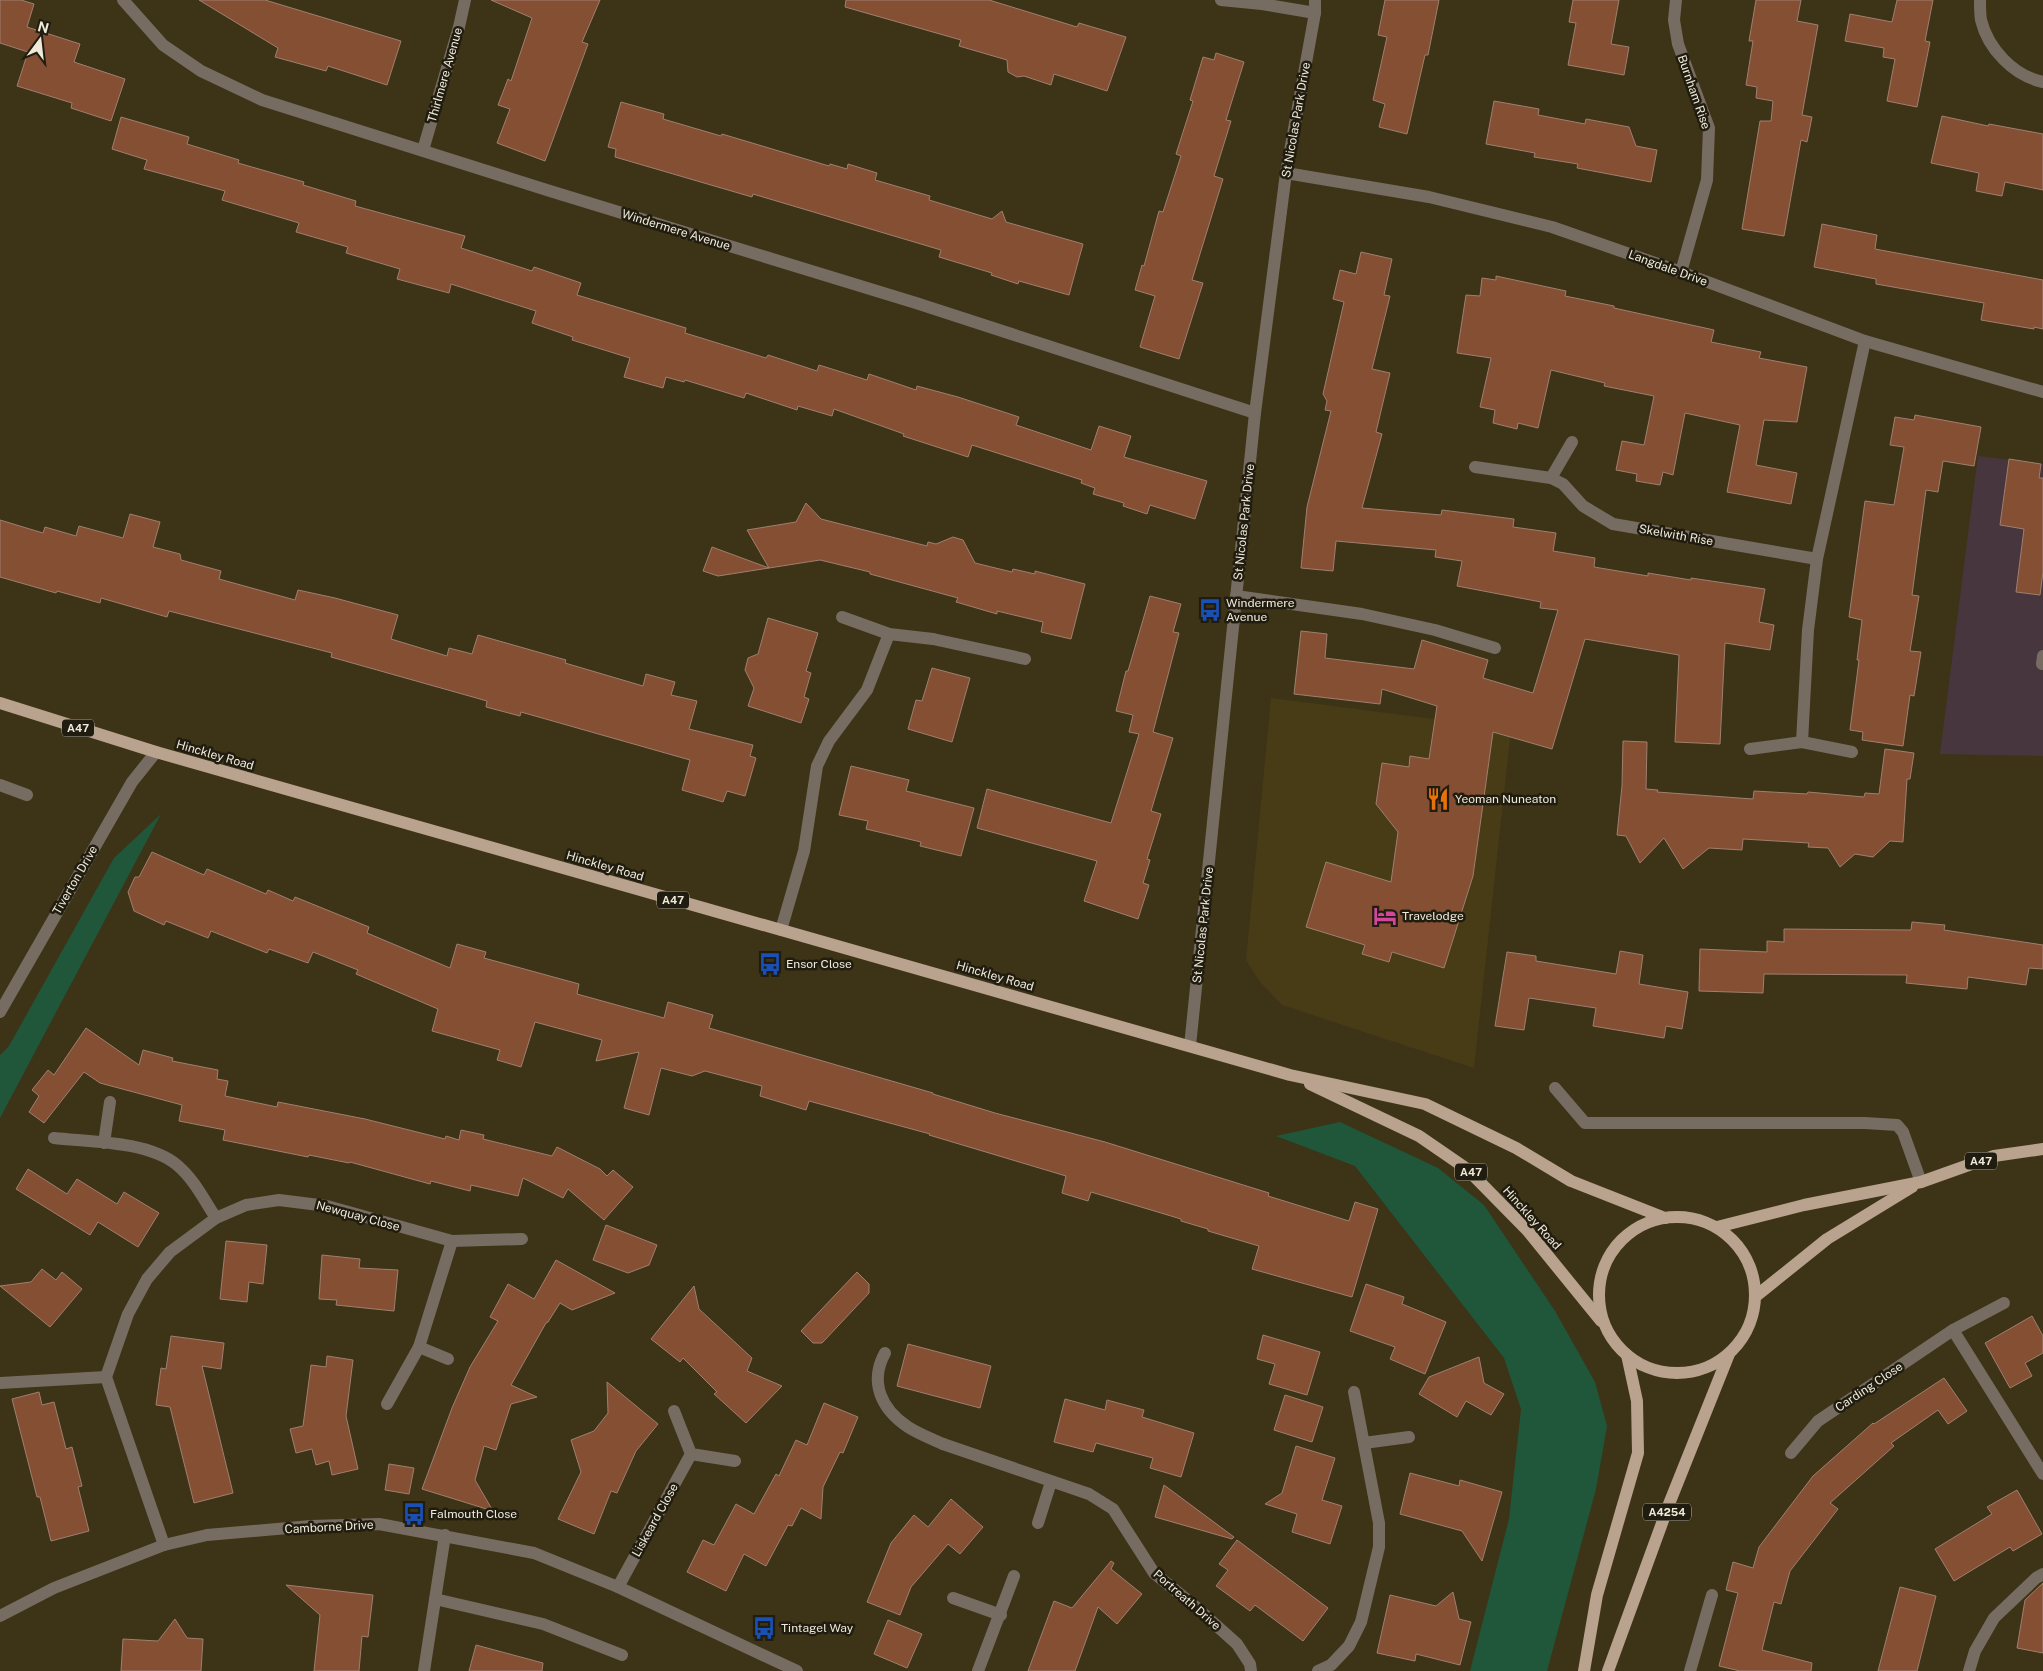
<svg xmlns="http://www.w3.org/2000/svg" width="2043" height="1671" font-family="'Public Sans',sans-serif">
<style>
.built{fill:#483c17}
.industrial{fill:#48363f}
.green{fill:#205639}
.building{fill:#854f33;stroke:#9f7f6f}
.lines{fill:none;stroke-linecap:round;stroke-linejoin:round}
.service{stroke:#776c62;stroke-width:12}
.minor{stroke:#776c62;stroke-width:12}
.primary{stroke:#b9a38e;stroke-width:12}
.labels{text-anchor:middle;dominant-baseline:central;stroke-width:5;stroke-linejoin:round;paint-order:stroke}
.shield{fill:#201c0f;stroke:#b1ac9c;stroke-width:1}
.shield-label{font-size:11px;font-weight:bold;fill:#efead9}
.street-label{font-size:12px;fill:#efead9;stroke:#201c0f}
.poi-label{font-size:12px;fill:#efead9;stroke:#201c0f;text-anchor:start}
</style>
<rect width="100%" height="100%" fill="#3d3417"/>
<polygon class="built" points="1271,698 1511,729 1474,1068 1282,1005 1260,982 1246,960"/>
<polygon class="industrial" points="1978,456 2043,464 2043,756 1940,754"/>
<g class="green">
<polygon points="161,814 0,1118 0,1055 9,1046 114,858"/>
<polygon points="1340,1122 1438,1168 1484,1205 1555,1311 1595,1382 1607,1426 1596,1489 1547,1671 1470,1671 1509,1519 1521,1409 1504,1358 1355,1166 1276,1136"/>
</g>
<g class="building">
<polygon points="0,0 21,0 34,4 27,27 80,44 74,62 125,79 111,121 71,108 72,103 17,86 28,52 0,43"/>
<polygon points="199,0 265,0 401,41 387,85 328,66 326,71 275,57 278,48"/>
<polygon points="491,0 600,0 582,42 588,44 545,161 497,143 510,109 498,105 508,79 511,81 532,18"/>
<polygon points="846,0 989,0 1077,27 1079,23 1126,37 1107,91 1054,74 1051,85 1024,76 1017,77 1008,72 1007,60 959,46 961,40 845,7"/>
<polygon points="1385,0 1439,0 1428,55 1425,55 1407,134 1379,127 1385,104 1373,100 1387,37 1378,35"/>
<polygon points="1573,0 1619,0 1611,44 1629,47 1624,75 1568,65 1576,23 1569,22"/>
<polygon points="1756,0 1801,0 1797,21 1818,25 1802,115 1812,117 1807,142 1801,140 1784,236 1742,229 1760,121 1771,121 1773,101 1756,98 1757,87 1746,85 1753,41 1749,41"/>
<polygon points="1897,0 1933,0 1925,41 1930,42 1917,107 1887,101 1895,59 1883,57 1884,48 1845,41 1850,14 1892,22"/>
<polygon points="1216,53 1244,62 1226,120 1231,121 1214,176 1223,179 1192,280 1203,283 1179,359 1140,347 1155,296 1135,290 1142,265 1144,266 1159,211 1163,212 1181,156 1176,154 1193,101 1190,100 1203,57 1214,60"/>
<polygon points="1494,101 1539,109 1538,115 1585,124 1586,119 1629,127 1636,146 1657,150 1651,182 1577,168 1578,164 1534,157 1535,153 1486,144"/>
<polygon points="621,102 664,114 663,119 721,136 722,134 829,166 830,164 847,169 848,164 877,173 875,180 930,196 929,200 992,219 1002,211 1006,222 1083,244 1069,295 1019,281 1018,284 991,275 992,273 939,257 941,250 753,194 752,197 615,157 616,149 608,147"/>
<polygon points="1942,116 1988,126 1989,124 2043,134 2043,190 2005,182 2002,196 1976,191 1979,173 1931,163"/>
<polygon points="121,117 189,137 187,144 239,160 238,163 304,182 303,185 356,201 355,206 465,236 461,248 532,271 534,267 581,283 577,295 686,328 685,333 766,358 768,355 817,371 819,365 867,380 869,374 916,390 917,386 958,397 1019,417 1016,425 1091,450 1099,426 1131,436 1124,457 1207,481 1195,519 1150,505 1147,514 1123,506 1124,503 1093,494 1095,488 1081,483 1082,480 972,445 968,457 903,436 904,434 834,409 832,416 798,406 797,410 746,393 744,398 685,380 684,382 666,377 663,388 624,377 630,358 572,340 573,337 532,323 536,311 451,284 449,293 397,279 400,269 346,253 348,247 296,232 299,223 222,200 225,191 144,169 147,160 112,149"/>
<polygon points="1822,224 1877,235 1875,249 2043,280 2043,329 2034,327 2034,329 1981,320 1984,303 1876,284 1876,279 1814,267"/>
<polygon points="1361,252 1392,259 1384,295 1390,296 1372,369 1390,373 1376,432 1382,434 1362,508 1441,515 1442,510 1514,519 1513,527 1556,533 1553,551 1595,558 1594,567 1648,576 1648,573 1691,580 1691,578 1765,589 1759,622 1774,625 1770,650 1725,643 1720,744 1675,742 1679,655 1585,639 1552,749 1493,732 1473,876 1444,968 1392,952 1389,962 1362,954 1365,945 1306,927 1326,862 1391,882 1398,832 1376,804 1382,763 1409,767 1410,756 1429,759 1437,706 1382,689 1380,704 1294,694 1301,631 1327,634 1325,658 1414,669 1422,640 1488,660 1483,678 1533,693 1558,610 1540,608 1541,602 1457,586 1462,561 1435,557 1436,550 1336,541 1333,571 1301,568 1307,507 1331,411 1325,410 1327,401 1323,394 1344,302 1333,299 1340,270 1356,274"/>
<polygon points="1496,276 1566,291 1565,296 1614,306 1614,308 1714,330 1711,342 1761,352 1759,358 1807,367 1797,422 1764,420 1756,465 1797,473 1791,504 1727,492 1740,425 1685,413 1673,475 1663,472 1660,485 1636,481 1637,474 1616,470 1622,441 1644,445 1654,396 1604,386 1605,383 1551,370 1538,428 1518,423 1517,429 1493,423 1495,410 1480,407 1491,358 1457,353 1466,295 1480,296 1482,278 1496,280"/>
<polygon points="1915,415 1981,427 1974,466 1943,461 1938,492 1926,490 1912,595 1919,596 1910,651 1921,652 1914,696 1910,695 1903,746 1862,740 1863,732 1850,730 1859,660 1857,660 1862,620 1849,617 1865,501 1894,505 1904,447 1890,445 1895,417 1914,420"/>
<polygon points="2009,459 2041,464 2039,478 2043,478 2043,572 2040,595 2016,592 2024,529 2000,525"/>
<polygon points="806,503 821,519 927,546 928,542 936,544 953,537 963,540 975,563 1012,572 1013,569 1035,574 1035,571 1085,584 1071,639 1041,632 1043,622 997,611 997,614 956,602 958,598 870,574 870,572 820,560 718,576 703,571 712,547 769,568 747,530 796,522"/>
<polygon points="130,514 160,522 153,547 180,554 181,560 221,571 219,579 295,600 298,590 335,598 398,615 391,639 447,656 449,648 472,654 478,635 566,660 565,663 643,686 646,674 675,682 671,695 697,701 689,729 753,745 750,756 756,758 745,796 727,791 723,802 682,790 690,760 521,712 520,716 486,707 487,701 331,657 332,653 169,611 167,617 101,598 100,603 57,591 56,593 0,577 0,520 43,533 45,527 76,536 79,526 123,538"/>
<polygon points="1150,596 1181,604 1173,632 1179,633 1153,732 1173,738 1151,811 1161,814 1147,859 1150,860 1143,883 1149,885 1138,919 1084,901 1097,861 977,828 987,789 1111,823 1139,734 1129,732 1133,715 1116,711 1126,671 1128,671"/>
<polygon points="768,618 818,633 806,671 811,673 804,697 809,699 801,723 748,706 754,688 745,670 748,658 758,654"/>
<polygon points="932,668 970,678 952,742 908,729 916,700 922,701"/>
<polygon points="1623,741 1647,742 1646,789 1658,790 1657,792 1753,799 1754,791 1807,794 1808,792 1864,797 1865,793 1879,794 1885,749 1914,753 1910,779 1907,779 1903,842 1890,841 1873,857 1855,854 1840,867 1828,848 1808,847 1809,843 1743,839 1742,850 1709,848 1683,869 1664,838 1640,863 1626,836 1617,835 1622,786"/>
<polygon points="851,766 909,780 906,791 974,808 961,856 920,846 921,842 866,829 868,821 839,815"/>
<polygon points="152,852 204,875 207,869 266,894 268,890 293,901 295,897 369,927 367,933 450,968 457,944 486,952 484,958 579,984 577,994 664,1018 668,1002 713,1015 709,1028 933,1093 933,1094 995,1113 1105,1142 1269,1193 1268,1196 1349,1221 1355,1202 1378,1209 1352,1297 1252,1269 1259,1246 1208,1231 1208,1229 1181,1221 1181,1219 1091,1192 1088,1201 1062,1193 1066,1176 929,1135 930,1134 809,1101 806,1110 760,1096 762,1086 705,1071 692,1076 661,1068 649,1115 624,1108 639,1052 596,1061 602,1040 535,1022 521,1067 497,1060 500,1050 432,1031 438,1009 356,974 358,970 313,952 308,963 269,949 267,953 211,931 208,938 166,921 164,925 134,911 128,892 135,877 139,877"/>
<polygon points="1912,922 1945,925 1944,930 2043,945 2043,969 2029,968 2026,985 1968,977 1967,989 1906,983 1907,975 1764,974 1763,993 1699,991 1700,949 1767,952 1767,941 1784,942 1784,929 1911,930"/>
<polygon points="1620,951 1643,955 1639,984 1688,992 1682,1029 1666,1026 1664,1038 1593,1026 1596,1008 1529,998 1524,1030 1495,1026 1507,952 1536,956 1536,961 1616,974"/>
<polygon points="86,1028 139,1065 143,1050 173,1058 172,1061 218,1070 217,1079 228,1081 225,1096 277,1107 278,1102 365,1119 445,1139 446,1136 459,1140 461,1130 484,1135 483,1139 552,1156 557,1147 600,1169 607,1176 613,1170 633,1187 604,1220 568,1189 563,1198 523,1178 518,1196 471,1185 470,1191 431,1181 430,1184 350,1162 349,1163 309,1155 308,1157 223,1140 225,1130 179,1121 182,1105 100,1083 84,1072 44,1123 29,1112 39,1096 32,1090 48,1070 54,1075"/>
<polygon points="28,1169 67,1194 77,1179 117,1204 124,1192 159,1213 138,1247 98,1222 90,1235 16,1189"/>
<polygon points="606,1225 657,1245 649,1265 628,1273 593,1260"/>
<polygon points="226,1241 267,1245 263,1284 249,1282 247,1302 220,1299"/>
<polygon points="322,1255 360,1259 359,1268 398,1270 394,1311 336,1305 337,1300 319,1299"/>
<polygon points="556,1260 615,1293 572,1310 560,1303 548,1322 546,1323 511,1385 537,1397 511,1404 496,1450 484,1446 475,1480 493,1511 422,1489 452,1408 470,1367 498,1321 490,1317 508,1284 534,1299"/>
<polygon points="42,1269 56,1280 62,1272 82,1289 50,1327 0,1286 31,1282"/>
<polygon points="857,1272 869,1284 869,1293 822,1343 813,1343 801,1331"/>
<polygon points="1366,1284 1404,1297 1402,1304 1446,1322 1425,1374 1390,1359 1395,1347 1350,1331"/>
<polygon points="694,1286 699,1309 752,1358 747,1371 782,1386 746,1423 714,1394 717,1392 683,1358 680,1362 651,1339"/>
<polygon points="2032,1316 2043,1336 2043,1353 2025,1363 2032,1376 2010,1388 1985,1343"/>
<polygon points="1263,1335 1320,1352 1307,1395 1269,1384 1275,1364 1257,1359"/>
<polygon points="171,1336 224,1343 221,1369 202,1366 233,1493 194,1503 170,1407 156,1405 161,1368 166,1369"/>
<polygon points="908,1344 991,1366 980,1408 897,1386"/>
<polygon points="327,1356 353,1360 346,1416 358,1469 332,1475 329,1461 316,1465 312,1449 296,1453 290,1429 303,1426 311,1365 326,1367"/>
<polygon points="1479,1357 1484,1383 1504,1394 1491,1415 1466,1401 1457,1417 1419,1394 1429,1377"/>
<polygon points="1944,1378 1967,1411 1948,1424 1938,1410 1891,1443 1894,1446 1830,1503 1838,1509 1790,1571 1781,1604 1774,1602 1762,1650 1812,1663 1811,1671 1740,1671 1719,1666 1738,1593 1726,1590 1733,1562 1753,1568 1759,1547 1813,1476 1873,1423 1874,1424"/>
<polygon points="607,1382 658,1424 636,1451 617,1493 611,1491 594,1534 558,1519 581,1472 571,1440 594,1431 608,1413"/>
<polygon points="39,1392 42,1405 54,1402 66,1449 72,1447 82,1486 78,1487 89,1531 51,1541 40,1497 37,1497 12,1399"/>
<polygon points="1285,1395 1323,1407 1312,1442 1274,1430"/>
<polygon points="1065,1399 1105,1410 1107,1400 1144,1410 1142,1417 1194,1433 1181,1477 1150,1468 1153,1458 1096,1443 1093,1452 1054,1442"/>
<polygon points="824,1403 858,1417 843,1453 840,1452 823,1487 821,1519 801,1508 792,1526 788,1525 766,1566 744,1554 726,1591 687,1572 703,1540 714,1545 736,1504 754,1514 776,1474 779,1476 796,1440 807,1445"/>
<polygon points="1296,1446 1335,1458 1322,1500 1342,1506 1330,1544 1292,1532 1297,1514 1265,1504 1282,1493"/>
<polygon points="389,1464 414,1468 409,1494 385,1490"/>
<polygon points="1410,1473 1459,1486 1460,1480 1502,1492 1482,1561 1462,1531 1400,1514"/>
<polygon points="1164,1485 1234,1537 1232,1539 1155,1517"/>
<polygon points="2017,1490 2042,1534 2013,1551 2010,1547 1954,1581 1935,1549 1992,1514 1987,1507"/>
<polygon points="951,1499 983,1527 960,1554 948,1544 911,1587 900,1615 867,1602 891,1543 914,1515 928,1527"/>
<polygon points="1237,1540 1328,1608 1303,1641 1255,1605 1250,1611 1216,1586 1228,1570 1219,1564"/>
<polygon points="1111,1561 1114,1563 1111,1569 1142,1594 1117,1624 1098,1607 1075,1671 1028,1671 1054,1601 1072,1608"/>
<polygon points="2043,1583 2043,1653 2017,1648 2025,1600"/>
<polygon points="286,1585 373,1595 368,1637 362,1636 359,1671 314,1671 320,1615"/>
<polygon points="1900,1587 1936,1596 1917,1671 1878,1671"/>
<polygon points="1453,1592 1459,1619 1471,1622 1460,1665 1416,1654 1415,1661 1377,1653 1390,1595 1436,1606"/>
<polygon points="175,1619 187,1638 203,1639 201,1671 121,1671 123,1639 158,1641"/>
<polygon points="888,1620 922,1634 907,1668 874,1654"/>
<polygon points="476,1645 543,1663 542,1671 469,1671"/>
</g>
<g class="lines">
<g class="service">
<polyline points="1236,596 1362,614 1435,630 1495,648"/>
<polyline points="933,639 1025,659"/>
<polyline points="2042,664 2043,656"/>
<polyline points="1555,1088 1585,1123 1865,1123 1897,1125 1903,1132 1921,1182"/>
<path d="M885 1353C869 1382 881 1409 908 1427 919 1434 932 1439 943 1444"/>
<polyline points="435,1599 543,1624 622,1655"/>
</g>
<g class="minor">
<polyline points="123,0 163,45 201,71 262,100 550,191 916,303 1255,413"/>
<polyline points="1221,0 1262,4 1315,13"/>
<polyline points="1676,0 1674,20 1678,44 1709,128 1707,180 1681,272"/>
<path d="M1980 0C1980 6 1980 14 1981 20 1988 49 2014 76 2043 82"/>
<polyline points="423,150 459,27 465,0"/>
<polyline points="1286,173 1429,197 1552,227 1681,272 1865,341 2043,392"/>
<polyline points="1475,467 1551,478 1563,484 1583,506 1613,524 1817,559"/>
<polyline points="1551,478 1572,442"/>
<polyline points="842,617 889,634 933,639"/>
<polyline points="1802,742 1808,630 1817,559 1865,341"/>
<polyline points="1750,749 1802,742 1852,752"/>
<polyline points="0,785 27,795"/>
<polyline points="781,930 804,851 817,766 829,741 867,690 889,634"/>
<polyline points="0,1012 132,782 156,752"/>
<polyline points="1190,1046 1255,413 1286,173 1315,13 1315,0"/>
<path d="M54 1138C91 1142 148 1141 177 1165 194 1179 204 1200 216 1218"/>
<polyline points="104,1143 110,1102"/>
<polyline points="1953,1330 2043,1474"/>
<polyline points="419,1347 448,1359"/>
<polyline points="0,1383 106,1377"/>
<polyline points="387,1404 419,1347 452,1241"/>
<polyline points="674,1411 691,1454 735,1461"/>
<polyline points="1364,1443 1409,1437"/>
<polyline points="943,1444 1089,1494 1113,1509 1154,1573 1197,1608 1237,1644 1250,1664 1251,1671"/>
<polyline points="1791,1453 1818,1421 1953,1330 2004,1303"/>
<polyline points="1038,1523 1051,1482"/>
<polyline points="164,1545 106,1377 128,1314 147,1279 170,1252 216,1218 246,1205 279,1200 327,1206 452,1241 522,1239"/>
<polyline points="618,1587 691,1454"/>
<polyline points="953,1598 1001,1615"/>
<polyline points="0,1616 54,1588 164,1545 207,1535 311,1526 379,1524 534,1553 618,1587 797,1671"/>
<polyline points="424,1671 445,1535"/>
<polyline points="978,1671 1014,1576"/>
<polyline points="1318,1671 1331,1665 1349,1646 1361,1622 1379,1547 1379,1523 1354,1392"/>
<polyline points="1690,1671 1712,1595"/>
<polyline points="1969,1671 1975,1651 1994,1618 2036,1578 2043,1574"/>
</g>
<g class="primary">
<polyline points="0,703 156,752 1290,1075 1425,1104 1516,1148 1571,1181 1665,1218"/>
<polyline points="1310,1084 1419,1136 1467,1169 1527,1230 1601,1321"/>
<circle cx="1677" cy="1295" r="78"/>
<polyline points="1717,1227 1804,1205 1921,1182 1994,1156 2043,1149"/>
<polyline points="1756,1296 1827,1239 1912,1187"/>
<polyline points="1584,1671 1597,1595 1638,1453 1637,1401 1627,1355"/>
<polyline points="1608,1671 1669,1504 1729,1354"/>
</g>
</g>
<defs>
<symbol id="bus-bare" viewBox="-9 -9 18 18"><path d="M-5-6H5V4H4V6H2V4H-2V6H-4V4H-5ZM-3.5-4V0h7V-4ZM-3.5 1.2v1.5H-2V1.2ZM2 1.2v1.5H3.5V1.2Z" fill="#1a4fb4" stroke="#201c0f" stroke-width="2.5" paint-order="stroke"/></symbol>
<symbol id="restaurant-bare" viewBox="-9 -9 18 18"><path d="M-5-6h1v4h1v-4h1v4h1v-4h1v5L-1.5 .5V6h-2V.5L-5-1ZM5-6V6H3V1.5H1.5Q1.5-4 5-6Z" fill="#e8710a" stroke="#201c0f" stroke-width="2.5" paint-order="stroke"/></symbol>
<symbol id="hotel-bare" viewBox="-9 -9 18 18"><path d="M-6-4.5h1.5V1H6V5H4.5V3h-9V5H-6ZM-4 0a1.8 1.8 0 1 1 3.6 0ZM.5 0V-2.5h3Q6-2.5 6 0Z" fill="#d1479c" stroke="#201c0f" stroke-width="2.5" paint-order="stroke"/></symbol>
</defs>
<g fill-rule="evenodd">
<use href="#bus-bare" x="1194" y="594" width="32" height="32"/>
<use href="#restaurant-bare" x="1422" y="783" width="32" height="32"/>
<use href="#hotel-bare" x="1369" y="900" width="32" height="32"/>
<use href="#bus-bare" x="754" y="948" width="32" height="32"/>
<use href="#bus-bare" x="398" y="1498" width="32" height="32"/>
<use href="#bus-bare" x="748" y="1612" width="32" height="32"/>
</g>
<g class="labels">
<g class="shield">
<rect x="62" y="719.5" width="32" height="17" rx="4"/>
<rect x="657" y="891.5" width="32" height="17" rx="4"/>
<rect x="1965" y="1152.5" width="32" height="17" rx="4"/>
<rect x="1455" y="1163.5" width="32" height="17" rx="4"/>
<rect x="1643" y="1503.5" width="48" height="17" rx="4"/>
</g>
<g class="shield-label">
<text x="78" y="728">A47</text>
<text x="673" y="900">A47</text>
<text x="1981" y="1161">A47</text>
<text x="1471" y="1172">A47</text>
<text x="1667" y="1512">A4254</text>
</g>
<g class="street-label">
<text transform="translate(445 75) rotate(-74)">Thirlmere Avenue</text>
<text transform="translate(1694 92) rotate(71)">Burnham Rise</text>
<text transform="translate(1296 120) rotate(-80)">St Nicolas Park Drive</text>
<text transform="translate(676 230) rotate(17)">Windermere Avenue</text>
<text transform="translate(1668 268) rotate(20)">Langdale Drive</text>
<text transform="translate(1244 522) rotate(-84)">St Nicolas Park Drive</text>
<text transform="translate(1676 535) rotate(10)">Skelwith Rise</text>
<text transform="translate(215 755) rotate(16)">Hinckley Road</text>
<text transform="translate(605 866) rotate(16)">Hinckley Road</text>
<text transform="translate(75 880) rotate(-60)">Tiverton Drive</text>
<text transform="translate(1203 925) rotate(-84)">St Nicolas Park Drive</text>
<text transform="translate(995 976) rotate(16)">Hinckley Road</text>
<text transform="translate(358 1216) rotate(15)">Newquay Close</text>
<text transform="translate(1532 1218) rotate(48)">Hinckley Road</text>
<text transform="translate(1869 1387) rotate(-34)">Carding Close</text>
<text transform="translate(655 1520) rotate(-61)">Liskeard Close</text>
<text transform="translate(329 1527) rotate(-3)">Camborne Drive</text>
<text transform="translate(1187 1600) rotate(41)">Portreath Drive</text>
</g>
<g class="poi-label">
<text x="1226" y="603">Windermere<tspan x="1226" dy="14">Avenue</tspan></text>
<text x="1455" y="799">Yeoman Nuneaton</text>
<text x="1402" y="916">Travelodge</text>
<text x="786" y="964">Ensor Close</text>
<text x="430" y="1514">Falmouth Close</text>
<text x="781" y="1628">Tintagel Way</text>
</g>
</g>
<g transform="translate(40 40) rotate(15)" stroke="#201c0f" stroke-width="4" paint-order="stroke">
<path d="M0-4L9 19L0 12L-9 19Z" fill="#efead9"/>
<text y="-8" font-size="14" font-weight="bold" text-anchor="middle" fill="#efead9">N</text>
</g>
</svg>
